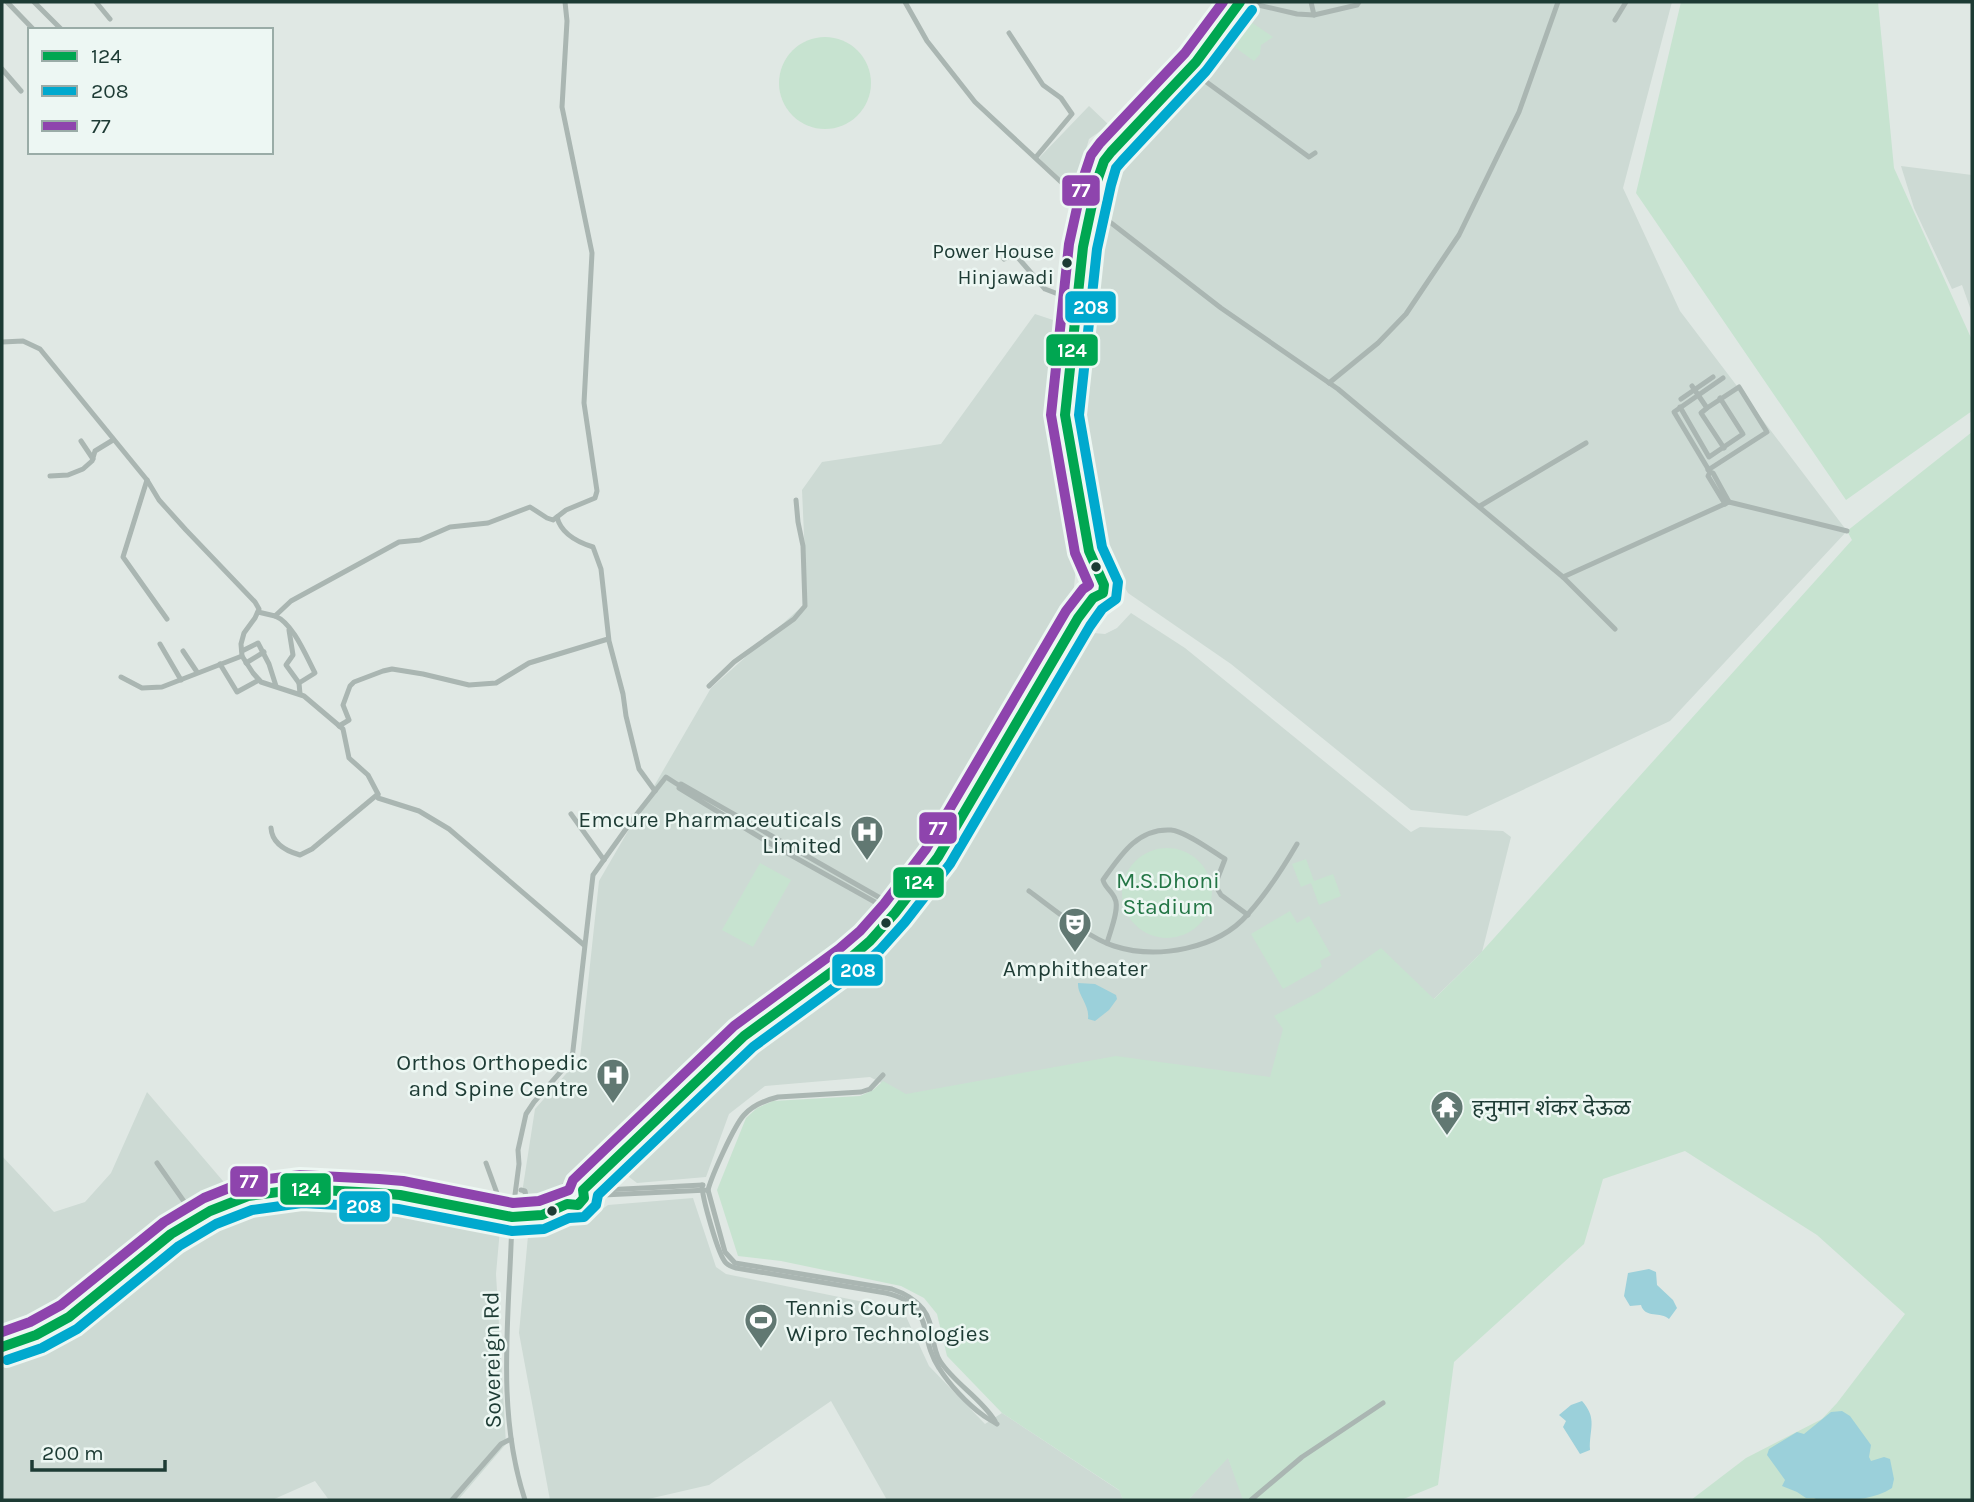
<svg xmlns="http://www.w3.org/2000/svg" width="1974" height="1502" font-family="Karla,'Noto Sans Devanagari',sans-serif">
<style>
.built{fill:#cddad4}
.green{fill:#c7e3d0}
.water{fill:#9bd0da}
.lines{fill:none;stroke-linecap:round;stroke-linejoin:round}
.major-casing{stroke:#bac5c1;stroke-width:9}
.minor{stroke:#aab6b2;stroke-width:5}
.major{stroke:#cbd5d2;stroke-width:6}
.bus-1-casing{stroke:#edf7f3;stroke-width:16}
.bus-2-casing{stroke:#edf7f3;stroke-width:16}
.bus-3-casing{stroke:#edf7f3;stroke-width:16}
.bus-1{stroke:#00a651;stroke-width:10}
.bus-2{stroke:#00a9ce;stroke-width:10}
.bus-3{stroke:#8e44ad;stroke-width:10}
.bus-dot{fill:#1d3b34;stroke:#edf7f3;stroke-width:2.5}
.labels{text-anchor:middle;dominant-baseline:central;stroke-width:5;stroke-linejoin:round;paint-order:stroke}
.bus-label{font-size:21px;fill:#1d3b34;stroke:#edf7f3;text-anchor:end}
.poi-label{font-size:23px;fill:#1d3b34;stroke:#edf7f3;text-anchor:end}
.park-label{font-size:23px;fill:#247646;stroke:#edf7f3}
.street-label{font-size:23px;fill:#1d3b34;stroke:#edf7f3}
.line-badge{stroke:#edf7f3;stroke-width:2.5}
.badge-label{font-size:19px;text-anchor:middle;font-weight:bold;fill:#fff}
</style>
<rect width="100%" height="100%" fill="#e0e8e4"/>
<g class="built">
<polygon points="1248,2 1672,2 1623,188 1680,311 1847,531 1670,721 1467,816 1411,810 1231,664 1128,593 1096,541 1068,400 1089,276 1085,273 1090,266 1109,156 1224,37"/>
<polygon points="1089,106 1109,125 1089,139 1074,191 1039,158"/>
<polygon points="1901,166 1972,175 1972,313 1962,285 1952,289 1914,208"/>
<polygon points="1035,314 1062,323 1050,414 1076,567 1072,607 896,887 819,960 755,1007 606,1152 542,1203 520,1206 535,1109 580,1058 599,881 711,688 807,602 802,490 822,462 941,444"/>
<polygon points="1131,613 1185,648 1411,832 1420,827 1503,831 1511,837 1482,952 1404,1028 1342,1074 906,1096 870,1077 765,1086 729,1114 706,1177 637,1183 617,1168 758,1035 864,960 934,879 1082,632 1105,634 1117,628"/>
<polygon points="147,1092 240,1201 266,1192 321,1192 501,1218 496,1274 506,1444 458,1500 329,1500 315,1481 272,1500 2,1500 2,1156 54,1212 85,1202 111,1173"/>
<polygon points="693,1198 716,1267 726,1274 903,1310 929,1366 985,1424 1002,1413 1120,1491 1123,1500 887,1500 831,1401 709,1485 644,1500 550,1500 519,1333 529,1225 598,1212 608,1205"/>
<polygon points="1228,1457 1244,1500 1188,1500"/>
</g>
<g class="green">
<polygon points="1681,2 1878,2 1894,168 1972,340 1972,411 1846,500 1636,193"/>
<polygon points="1245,18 1273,37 1261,45 1260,54 1254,61 1226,41"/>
<circle cx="825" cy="83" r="46"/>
<polygon points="1972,432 1972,1500 1691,1500 1746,1458 1822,1419 1837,1403 1905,1314 1817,1235 1685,1151 1603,1179 1584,1244 1454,1362 1438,1485 1401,1500 1243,1500 1228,1458 1188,1500 1123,1500 1119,1490 1002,1413 947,1356 937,1314 924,1298 901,1286 781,1261 738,1256 717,1190 746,1118 757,1108 773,1101 860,1096 873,1090 883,1081 906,1094 1116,1056 1270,1077 1283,1029 1274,1016 1319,992 1381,948 1434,999 1477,957 1852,540 1847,531"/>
<circle cx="1167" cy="893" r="45"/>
<polygon points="1306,859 1314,881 1333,874 1341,896 1319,905 1311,883 1301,887 1292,864"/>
<polygon points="760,863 791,880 753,947 722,930"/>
<polygon points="1290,911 1297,923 1309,916 1331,955 1320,961 1322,967 1283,989 1251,934"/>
</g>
<g class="water">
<path d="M1078 983 1095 984 1116 995 1117 999 1109 1010 1095 1021 1088 1019C1090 1005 1077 995 1078 983Z"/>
<path d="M1649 1269 1656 1272 1657 1285 1673 1300 1677 1308 1669 1319C1661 1311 1645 1319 1641 1305L1630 1306 1624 1296 1628 1273Z"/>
<path d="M1582 1401C1598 1419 1589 1429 1590 1450L1580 1454 1563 1427 1566 1421 1559 1415 1571 1405Z"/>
<path d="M1842 1411 1850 1416 1871 1445 1869 1457 1871 1461 1884 1457 1890 1459 1894 1479 1892 1488C1870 1502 1844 1500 1818 1500L1814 1498H1806L1797 1492 1782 1486 1785 1480 1767 1455 1769 1449 1797 1432 1804 1434 1831 1412Z"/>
</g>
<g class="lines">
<defs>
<g id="major">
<path d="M583 1190 744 1036 848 960 870 941 895 913 938 857 1078 618 1093 598 1103 593 1104 585 1089 551 1066 428 1065 407 1083 247 1097 181 1104 161 1111 152C1156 102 1205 60 1240 2"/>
<path d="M567 1204C578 1208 586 1201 583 1190"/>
<path d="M2 1340C23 1332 45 1324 65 1311 103 1285 135 1251 171 1223 268 1148 407 1187 516 1210H536L562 1195 565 1187 595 1167 683 1082 740 1032 770 1008 825 971 866 937 894 906 933 854 1084 592 1083 552 1060 428 1059 406 1077 246 1084 203 1096 157 1108 140 1183 64 1231 2"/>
<path d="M2 1347C30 1337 58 1326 82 1308 139 1266 186 1208 259 1194 304 1185 356 1189 402 1195 439 1201 497 1221 532 1216 545 1215 556 1210 567 1204"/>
</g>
</defs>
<use href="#major" class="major-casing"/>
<g class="minor">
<polyline points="7,2 34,30"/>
<polyline points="34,2 62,30"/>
<polyline points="96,2 110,19"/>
<path d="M565 2 567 21 562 107 592 253 584 403 597 491 595 498 566 510 557 517C561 534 577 542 593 547L601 569 609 641 623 694 626 716 639 769 655 791"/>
<polyline points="905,2 927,41 975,102 1075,195 1221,308 1338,389 1563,577 1615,629"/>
<polyline points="1245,2 1297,14 1314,15 1357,5 1359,2"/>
<polyline points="1311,2 1314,15"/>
<polyline points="1615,20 1626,2"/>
<polyline points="1009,33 1043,85 1061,98 1072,114 1036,157"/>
<polyline points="2,69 21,91"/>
<polyline points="1190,70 1309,157 1315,153"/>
<polyline points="1004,259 1014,253 1045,289 1071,299"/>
<polyline points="2,342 23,341 40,349 147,480 159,500 186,530 255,602 259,609 255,618 244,633 241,644 242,656 253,673 261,682 304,696 343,729 349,758 368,775 378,794 378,798 419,811 449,829 584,945"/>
<polyline points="1329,383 1378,343 1406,314 1459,235 1519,112 1558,2"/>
<polyline points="1692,386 1707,408 1739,387 1767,432 1708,470"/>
<polyline points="1681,399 1713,377"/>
<polyline points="1680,407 1709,457 1743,434 1720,398"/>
<polyline points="1707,408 1701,413 1724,448"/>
<polyline points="81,441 93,459"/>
<polyline points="1710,472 1674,412 1723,378"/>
<polyline points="50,476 68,475 83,469 92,461 95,451 113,440"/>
<polyline points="147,480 123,557 167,619"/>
<polyline points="1725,504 1708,476 1710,472 1713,473 1729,502"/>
<polyline points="1480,506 1586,443"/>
<polyline points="1563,577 1729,502 1847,531"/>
<polyline points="258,612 275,616 291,601 399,542 420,540 450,527 488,523 530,507 547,518 553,520 557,517"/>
<path d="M275 616C293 623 306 656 315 673L299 683 300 694"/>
<polyline points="289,630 293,655 286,665 299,683"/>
<polyline points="160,644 181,680"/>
<polyline points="183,651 197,672"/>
<polyline points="242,651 258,643 269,664 276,686"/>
<polyline points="246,663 264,652"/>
<polyline points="220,664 237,692 259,680"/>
<polyline points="121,677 142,688 162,687 242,656"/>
<polyline points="709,686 734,662 794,619 805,606 803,546 798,522 796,500"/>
<polyline points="339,726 349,720 343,705 350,686 354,682 383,671 392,669 423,674 469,685 496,683 529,663 608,639"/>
<polyline points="571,814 604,860"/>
<path d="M271 828C272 843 286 851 300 855L312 849 378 794"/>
<path d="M1029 891C1051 907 1088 938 1114 946 1157 960 1218 949 1248 914 1267 893 1283 868 1297 844"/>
<polyline points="891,911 771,844 679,788 681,784 896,907"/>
<path d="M1107 943C1110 932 1120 908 1115 899 1112 891 1105 888 1103 880 1120 856 1137 828 1171 830 1185 831 1212 851 1225 859L1215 885 1221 895 1248 915"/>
<polyline points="157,1163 190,1210"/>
<polyline points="486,1163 502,1207"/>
<polyline points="600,1173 601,1185 607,1190"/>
<path d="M702 1185C702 1197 718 1255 726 1263 729 1266 732 1267 736 1268L886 1293C937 1305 917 1335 939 1368 949 1384 967 1404 984 1416 988 1419 993 1421 997 1424"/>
<polyline points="521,1190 525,1191 529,1211"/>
<path d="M708 1190 725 1252 735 1263 892 1289C904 1293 915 1299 923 1309 935 1324 930 1345 940 1361 955 1384 981 1398 995 1421"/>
<polyline points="584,1191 703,1185"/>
<path d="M583 1200 603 1195 708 1190C712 1175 734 1126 744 1115 753 1105 766 1100 778 1097L861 1092 870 1089 883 1075"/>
<polyline points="513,1210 519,1164 518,1150 526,1114 534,1102 572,1059 593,875 636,815 666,777 680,786"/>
<path d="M512 1217C510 1311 495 1409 525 1500"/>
<polyline points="452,1500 501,1444 511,1439"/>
<polyline points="1251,1500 1302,1457 1383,1403"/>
</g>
<use href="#major" class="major"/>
<defs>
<polyline id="bus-1" points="2,1347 36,1335 69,1317 171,1234 210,1211 248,1196 301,1189 378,1193 400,1195 512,1217 542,1215 567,1204 578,1205 584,1198 583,1190 744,1036 848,960 870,941 895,913 938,857 1078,618 1093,598 1103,593 1104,585 1089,551 1065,415 1083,247 1097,181 1104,161 1111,152 1196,62 1240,2"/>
<polyline id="bus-2" points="7,1360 42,1348 77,1329 179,1246 216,1224 252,1210 302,1203 377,1207 398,1209 512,1231 544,1229 569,1218 584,1217 596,1205 598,1195 753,1047 857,971 880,950 905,922 950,864 1090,626 1102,609 1116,599 1118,582 1102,547 1079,415 1097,249 1111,185 1116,168 1122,161 1206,71 1252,10"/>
<polyline id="bus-3" points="2,1332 30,1322 61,1305 164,1222 204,1198 244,1182 300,1175 379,1179 403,1181 513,1203 539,1201 569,1190 573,1180 734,1026 839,949 860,931 884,904 926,849 1066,611 1083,589 1089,585 1075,553 1051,415 1069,244 1084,176 1091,155 1100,143 1185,53 1223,2"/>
</defs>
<use href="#bus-1" class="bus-1-casing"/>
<use href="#bus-2" class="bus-2-casing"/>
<use href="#bus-3" class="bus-3-casing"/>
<use href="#bus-1" class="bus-1"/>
<use href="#bus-2" class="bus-2"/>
<use href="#bus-3" class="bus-3"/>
</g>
<defs>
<symbol id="hospital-pin" viewBox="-11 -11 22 30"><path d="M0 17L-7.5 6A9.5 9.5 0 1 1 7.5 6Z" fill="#617872" stroke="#edf7f3"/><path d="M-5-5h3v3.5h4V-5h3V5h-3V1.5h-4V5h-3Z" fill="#fff"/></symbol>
<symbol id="theatre-pin" viewBox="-11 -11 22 30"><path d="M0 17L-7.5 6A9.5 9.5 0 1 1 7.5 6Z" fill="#617872" stroke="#edf7f3"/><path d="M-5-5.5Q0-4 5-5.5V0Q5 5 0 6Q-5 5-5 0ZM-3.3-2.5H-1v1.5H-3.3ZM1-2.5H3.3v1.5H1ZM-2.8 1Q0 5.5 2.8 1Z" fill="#fff"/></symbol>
<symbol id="temple-pin" viewBox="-11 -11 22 30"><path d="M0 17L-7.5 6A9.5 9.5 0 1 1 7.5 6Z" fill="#617872" stroke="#edf7f3"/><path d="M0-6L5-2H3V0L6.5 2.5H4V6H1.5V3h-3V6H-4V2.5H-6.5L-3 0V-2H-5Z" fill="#fff"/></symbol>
<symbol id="stadium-pin" viewBox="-11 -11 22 30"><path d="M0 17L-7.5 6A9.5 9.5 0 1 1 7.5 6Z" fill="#617872" stroke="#edf7f3"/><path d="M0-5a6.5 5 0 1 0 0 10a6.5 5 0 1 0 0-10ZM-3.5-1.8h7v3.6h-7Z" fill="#fff"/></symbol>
</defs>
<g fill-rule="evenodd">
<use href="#hospital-pin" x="848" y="813" width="38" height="52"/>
<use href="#theatre-pin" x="1056" y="905" width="38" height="52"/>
<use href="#hospital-pin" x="594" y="1056" width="38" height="52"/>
<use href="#temple-pin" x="1428" y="1088" width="38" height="52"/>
<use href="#stadium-pin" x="742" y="1301" width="38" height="52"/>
</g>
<g class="bus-dot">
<circle cx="1067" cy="263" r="6"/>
<circle cx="1096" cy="567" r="6"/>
<circle cx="886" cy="923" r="6"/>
<circle cx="552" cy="1211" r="6"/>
</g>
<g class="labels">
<g class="bus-label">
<text x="1054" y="251">Power House<tspan x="1054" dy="26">Hinjawadi</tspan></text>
</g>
<g class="poi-label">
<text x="842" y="819">Emcure Pharmaceuticals<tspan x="842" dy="26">Limited</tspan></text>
<text x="1075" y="968" text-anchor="middle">Amphitheater</text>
<text x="588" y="1062">Orthos Orthopedic<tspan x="588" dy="26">and Spine Centre</tspan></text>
<text x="1472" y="1107" text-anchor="start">हनुमान शंकर देऊळ</text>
<text x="786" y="1307" text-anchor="start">Tennis Court,<tspan x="786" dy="26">Wipro Technologies</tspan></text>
</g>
<g class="park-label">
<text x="1168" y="880">M.S.Dhoni<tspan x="1168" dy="26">Stadium</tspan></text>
</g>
<g class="street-label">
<text transform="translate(492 1360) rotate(-91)">Sovereign Rd</text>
</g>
</g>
<g class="line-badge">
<rect x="1061" y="174" width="40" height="33" rx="7" fill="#8e44ad"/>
<rect x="1064" y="290" width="53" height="34" rx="7" fill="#00a9ce"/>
<rect x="1045" y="333" width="54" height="34" rx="7" fill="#00a651"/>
<rect x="918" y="811" width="40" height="34" rx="7" fill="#8e44ad"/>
<rect x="892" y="866" width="53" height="33" rx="7" fill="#00a651"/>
<rect x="831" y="953" width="53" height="34" rx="7" fill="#00a9ce"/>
<rect x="229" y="1165" width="40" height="33" rx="7" fill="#8e44ad"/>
<rect x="279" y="1172" width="53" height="34" rx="7" fill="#00a651"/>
<rect x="338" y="1190" width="53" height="33" rx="7" fill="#00a9ce"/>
</g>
<g class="badge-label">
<text x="1081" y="197">77</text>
<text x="1091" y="314">208</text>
<text x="1072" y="357">124</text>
<text x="938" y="835">77</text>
<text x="919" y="889">124</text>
<text x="858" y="977">208</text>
<text x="249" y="1188">77</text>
<text x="306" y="1196">124</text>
<text x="364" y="1213">208</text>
</g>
<rect width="1974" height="1502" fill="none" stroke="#1d3b34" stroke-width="7"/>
<rect x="28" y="28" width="245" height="126" fill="#edf7f3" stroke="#9aaca7" stroke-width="2"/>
<rect x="42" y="51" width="35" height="10" fill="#00a651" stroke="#9aaca7" stroke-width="2"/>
<text x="91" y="63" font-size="21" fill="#1d3b34">124</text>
<rect x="42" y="86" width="35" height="10" fill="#00a9ce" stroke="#9aaca7" stroke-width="2"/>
<text x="91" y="98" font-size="21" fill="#1d3b34">208</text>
<rect x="42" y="121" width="35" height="10" fill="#8e44ad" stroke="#9aaca7" stroke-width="2"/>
<text x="91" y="133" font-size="21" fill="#1d3b34">77</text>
<path d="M32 1460v10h133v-10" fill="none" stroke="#1d3b34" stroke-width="3.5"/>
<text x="42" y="1460" font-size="21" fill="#1d3b34" stroke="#edf7f3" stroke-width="5" paint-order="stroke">200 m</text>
</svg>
